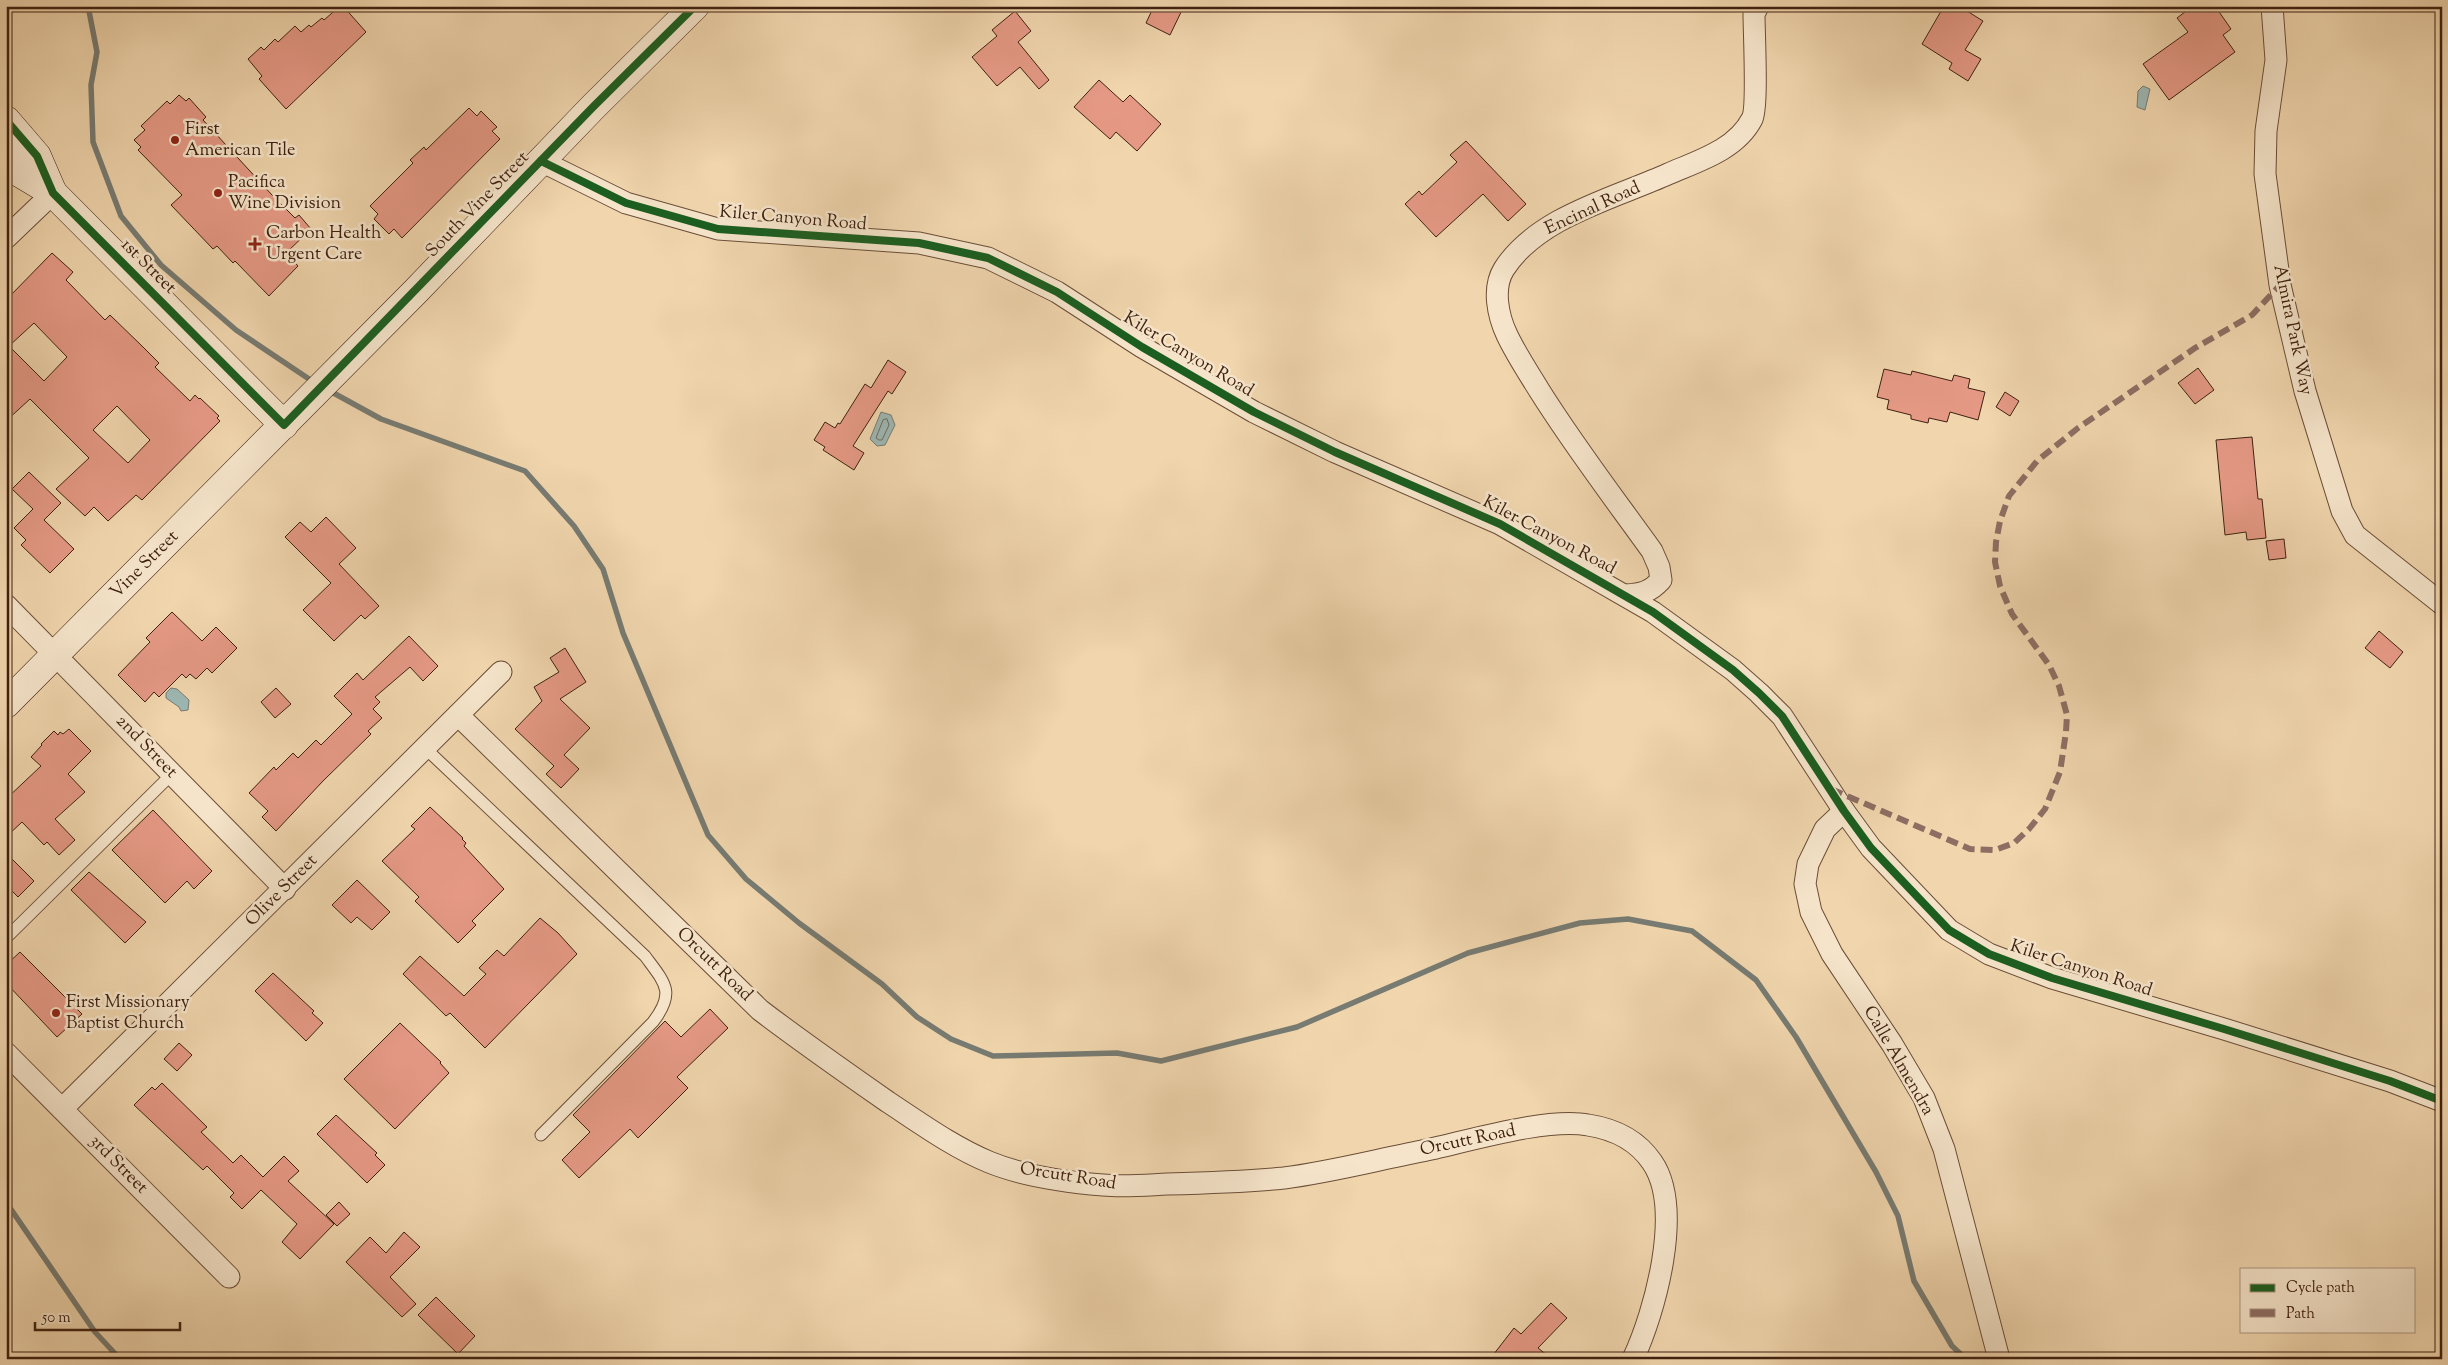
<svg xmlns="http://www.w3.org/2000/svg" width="2448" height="1365" font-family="'Sorts Mill Goudy',serif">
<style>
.water{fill:#9db7b3;stroke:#777b72}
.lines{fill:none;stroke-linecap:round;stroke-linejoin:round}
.shore{stroke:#6e6c62;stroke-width:1}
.stream{stroke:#777b72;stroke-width:5.5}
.building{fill:#e59985;stroke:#3f2110;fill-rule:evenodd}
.lane-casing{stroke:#6b4e37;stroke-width:13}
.street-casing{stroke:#6b4e37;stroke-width:23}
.secondary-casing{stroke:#3f2110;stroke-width:29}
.lane{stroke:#f5e4ca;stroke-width:11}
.street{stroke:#f5e4ca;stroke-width:21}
.secondary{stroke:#f5e4ca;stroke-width:28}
.quiet{stroke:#8d6e63;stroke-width:6;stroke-dasharray:12 6;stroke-linecap:butt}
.cycleway-casing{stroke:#f5e4ca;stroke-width:11}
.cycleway{stroke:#1b5e20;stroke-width:8}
.poi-dot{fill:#8f2418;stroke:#f5e4ca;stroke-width:2}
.labels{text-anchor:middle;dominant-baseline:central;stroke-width:5;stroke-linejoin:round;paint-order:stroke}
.poi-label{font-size:18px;fill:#3f2110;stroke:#f5e4ca;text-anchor:start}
.street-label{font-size:18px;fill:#3f2110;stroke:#f5e4ca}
</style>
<rect width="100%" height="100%" fill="#f0d5ad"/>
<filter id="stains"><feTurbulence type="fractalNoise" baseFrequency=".004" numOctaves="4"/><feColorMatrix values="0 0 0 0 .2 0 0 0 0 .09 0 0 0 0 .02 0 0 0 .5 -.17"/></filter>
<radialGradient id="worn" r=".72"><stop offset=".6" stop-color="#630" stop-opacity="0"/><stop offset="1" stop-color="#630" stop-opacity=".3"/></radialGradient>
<g class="water">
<polygon points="2143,86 2150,89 2145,110 2137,107 2138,91"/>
<polygon points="881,412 891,415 895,425 885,445 877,446 870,439"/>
<polygon points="171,688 177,689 189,700 188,710 181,711 179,707 166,698 166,693"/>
</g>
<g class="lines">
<polygon class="shore" points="887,419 889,425 882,440 879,440 876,438 883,420"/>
<g class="stream">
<polyline points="88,6 97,52 91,85 93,142 121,216 161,265 236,330 315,383"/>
<polyline points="328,390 381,419 525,471 574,526 603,569 623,633 708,835 746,879 799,923 882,984 917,1017 951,1039 993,1056 1117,1053 1161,1061 1297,1027 1468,953 1580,923 1628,919 1692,931 1756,980 1796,1037 1876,1172 1898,1216 1914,1281 1952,1346 1966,1359"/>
<polyline points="6,1202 95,1332 120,1359"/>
</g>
</g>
<g class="building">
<polygon points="340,6 343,6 366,32 286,109 259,79 262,76 248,59 261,47 264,50 275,39 278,42 295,26 301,32 309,25 311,27 322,18 324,20"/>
<polygon points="1154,6 1184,6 1170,35 1146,23"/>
<polygon points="1944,6 1959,6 1983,21 1965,50 1981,59 1968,81 1949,69 1952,63 1922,44"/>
<polygon points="2193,6 2215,6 2231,29 2223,35 2235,52 2169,100 2143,64 2188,32 2177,18"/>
<polygon points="1015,11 1031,31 1018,42 1049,80 1039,89 1020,67 997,86 972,57 997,36 992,30"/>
<polygon points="1099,80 1123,102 1130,95 1161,124 1137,151 1116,132 1110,139 1074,107"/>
<polygon points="179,95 186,101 189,98 206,117 203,120 272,195 295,218 299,215 311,229 286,253 298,266 269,296 235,261 233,263 217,246 213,249 171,205 182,195 138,150 141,147 134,140 145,130 141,126 167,101 170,104"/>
<polygon points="469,108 477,116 481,111 497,127 492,131 500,139 402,238 394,229 389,234 374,219 378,214 370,206 413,163 410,160 424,147 426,150"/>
<polygon points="1466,141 1526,204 1508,221 1483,194 1436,237 1405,204 1419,191 1422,195 1457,162 1450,155"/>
<path d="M52 253 73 272 66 280 105 320 110 315 143 347 159 363 155 367 190 401 195 395 199 399 200 398 219 416 217 418 220 421 142 500 136 495 108 521 94 507 85 516 56 489 89 458 30 399 6 421V300ZM34 323 67 357 44 381 9 346ZM117 406 150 440 128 463 93 430Z"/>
<polygon points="888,360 906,372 892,394 888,391 853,446 864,453 854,470 823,450 825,447 814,440 825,422 835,428 838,423 840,424 865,384 871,388"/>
<polygon points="2198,368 2214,390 2195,404 2178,383"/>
<polygon points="1884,369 1911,375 1912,371 1952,381 1954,375 1970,379 1968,388 1985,392 1978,420 1950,412 1947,422 1929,418 1928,423 1911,419 1911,415 1887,409 1889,400 1877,397"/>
<polygon points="2005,392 2019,401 2010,416 1996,407"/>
<polygon points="2252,437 2258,499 2262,499 2266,538 2247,540 2246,532 2225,535 2216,440"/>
<polygon points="29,472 61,503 44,520 74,549 50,573 21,545 26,540 14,528 33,509 12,489"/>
<polygon points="326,517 356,548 339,564 379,606 365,619 361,615 334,641 303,610 331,583 285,537 300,522 311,532"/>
<polygon points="2284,539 2286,558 2269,560 2266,541"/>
<polygon points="172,612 202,641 216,627 237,648 212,673 207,668 196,679 190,674 186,678 182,674 159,697 154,692 145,702 118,675 150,642 146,638"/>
<polygon points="2379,631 2403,652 2390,668 2365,648"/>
<polygon points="409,636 438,666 423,681 410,667 375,697 380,702 373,709 382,718 368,731 371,734 323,781 276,831 262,817 268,811 249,793 274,767 276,770 293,753 298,758 316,740 321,745 352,714 334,696 357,673 363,680"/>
<polygon points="565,648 586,682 560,699 590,728 564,755 579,769 561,788 546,774 554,766 515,729 542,701 534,687 559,672 550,658"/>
<polygon points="276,688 291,704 275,718 261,702"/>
<polygon points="69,729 91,751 68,774 85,792 55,819 75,840 59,855 47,842 44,845 22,822 6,837 6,799 41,766 31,757 42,745 41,744 54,731 58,735 60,732 63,734"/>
<polygon points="430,807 463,838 462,839 466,843 464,846 504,889 472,921 476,925 458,943 415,901 419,897 382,861 415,829 411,826"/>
<polygon points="153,810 212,871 194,889 187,881 165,903 112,850"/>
<polygon points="6,853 34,881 18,897 6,885"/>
<polygon points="89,872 146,922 125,943 71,890"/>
<polygon points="357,880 390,912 372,930 357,917 351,923 332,905"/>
<polygon points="540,918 558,933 577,954 485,1048 450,1013 446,1016 403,974 420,956 464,996 486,974 479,968 497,950 504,956"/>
<polygon points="20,952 82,1014 57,1037 6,983 6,965"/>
<polygon points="273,973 314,1011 312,1013 323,1023 306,1041 255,991"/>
<polygon points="710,1009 728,1028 677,1077 688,1088 638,1138 630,1129 579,1178 562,1160 590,1132 573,1115 665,1021 681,1037"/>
<polygon points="400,1023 441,1062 440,1063 449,1073 395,1129 344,1079"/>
<polygon points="179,1043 192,1055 177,1071 164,1059"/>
<polygon points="162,1083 207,1127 201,1132 233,1163 241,1155 263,1177 284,1156 299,1171 288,1181 334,1224 300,1259 282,1242 297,1224 261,1190 242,1209 230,1197 234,1193 207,1166 203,1170 134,1105 152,1087 155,1090"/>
<polygon points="336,1115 377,1153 375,1155 385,1165 367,1183 317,1134"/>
<polygon points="339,1202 350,1214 337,1226 326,1215"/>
<polygon points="404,1232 420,1247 390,1277 416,1304 402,1317 346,1262 370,1237 386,1253"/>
<polygon points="436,1297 475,1336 458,1354 418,1315"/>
<polygon points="1551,1303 1567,1318 1538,1348 1552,1359 1490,1359 1514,1328 1521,1334"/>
</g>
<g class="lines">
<defs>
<g id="lane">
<path d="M425 748 645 956C665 983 676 992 653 1022L541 1135"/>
<polyline points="6,938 172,774"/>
</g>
<g id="street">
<polyline points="2272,6 2276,60 2266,131 2265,174 2280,285 2305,391 2342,511 2355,535 2442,604"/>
<polyline points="541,161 626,203 718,229 919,243 988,258 1057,292 1142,347 1254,412 1335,452 1500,524 1653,612 1733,670 1759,693 1782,716 1844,811 1871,848 1949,930 1989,954 2052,978 2224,1029 2390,1081 2442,1101"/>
<polyline points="6,238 53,193"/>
<path d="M1626 595C1642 594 1650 592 1661 580L1659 567 1652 551C1614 498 1574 446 1539 390 1528 372 1516 354 1507 335 1498 316 1492 288 1504 269 1537 217 1615 198 1668 174 1698 161 1736 150 1752 119 1758 108 1754 32 1754 14L1758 6"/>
<polyline points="6,605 285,889"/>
<path d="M458 715 760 1010C802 1042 845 1072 888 1102 920 1123 953 1147 989 1162 1023 1176 1066 1182 1103 1185 1124 1187 1146 1185 1167 1184 1206 1183 1245 1182 1284 1178 1330 1172 1376 1160 1422 1151 1465 1142 1547 1117 1588 1125 1614 1129 1637 1140 1652 1162 1684 1208 1655 1312 1633 1359"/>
<polyline points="1844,811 1825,829 1808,864 1805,884 1811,912 1832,954 1892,1044 1924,1098 1944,1149 1999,1359"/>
<polyline points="6,1053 229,1277"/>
<polyline points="62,1109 501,672"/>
</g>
<g id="secondary">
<polyline points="6,120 37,156 53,193"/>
<polyline points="6,159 18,172 53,193 284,425"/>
<polyline points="6,704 415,292 594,106 695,6"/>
</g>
</defs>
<use href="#lane" class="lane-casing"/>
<use href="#street" class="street-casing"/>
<use href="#secondary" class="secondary-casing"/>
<use href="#lane" class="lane"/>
<use href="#street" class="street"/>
<use href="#secondary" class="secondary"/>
<polyline class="quiet" points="1831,789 1970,849 1995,850 2014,843 2029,829 2045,809 2060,772 2066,732 2067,715 2059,686 2049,665 2012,614 2000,586 1995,562 1996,542 2000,521 2009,496 2037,461 2078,428 2195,348 2252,315 2280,285"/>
<defs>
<g id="cycleway">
<polyline points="6,120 37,156 53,193 284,425 594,106 695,6"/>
<polyline points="541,161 626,203 718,229 919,243 988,258 1057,292 1142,347 1254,412 1335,452 1500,524 1653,612 1733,670 1759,693 1782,716 1844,811 1871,848 1949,930 1989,954 2052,978 2224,1029 2390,1081 2442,1101"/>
</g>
</defs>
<use href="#cycleway" class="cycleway-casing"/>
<use href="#cycleway" class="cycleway"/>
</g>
<g class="poi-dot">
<circle cx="175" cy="140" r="5"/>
<circle cx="218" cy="193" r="5"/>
<path d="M252.5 236.5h5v5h5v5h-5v5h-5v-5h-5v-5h5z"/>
<circle cx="56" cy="1013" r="5"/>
</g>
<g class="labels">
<g class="poi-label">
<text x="185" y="130">First<tspan x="185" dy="21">American Tile</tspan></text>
<text x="228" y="183">Pacifica<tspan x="228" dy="21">Wine Division</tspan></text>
<text x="266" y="234">Carbon Health<tspan x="266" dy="21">Urgent Care</tspan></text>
<text x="66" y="1003">First Missionary<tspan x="66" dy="21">Baptist Church</tspan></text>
</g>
<g class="street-label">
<text transform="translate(478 205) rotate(-46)">South Vine Street</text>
<text transform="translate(1593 209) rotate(-25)">Encinal Road</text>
<text transform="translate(793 219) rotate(5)">Kiler Canyon Road</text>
<text transform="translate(148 267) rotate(45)">1st Street</text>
<text transform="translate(2292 330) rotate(78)">Almira Park Way</text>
<text transform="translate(1188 355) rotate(31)">Kiler Canyon Road</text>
<text transform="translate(1549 536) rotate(28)">Kiler Canyon Road</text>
<text transform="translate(145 565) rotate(-45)">Vine Street</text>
<text transform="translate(146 747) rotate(46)">2nd Street</text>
<text transform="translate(282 891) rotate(-45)">Olive Street</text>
<text transform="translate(714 965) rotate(44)">Orcutt Road</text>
<text transform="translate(2081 969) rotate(18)">Kiler Canyon Road</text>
<text transform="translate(1898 1061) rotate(60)">Calle Almendra</text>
<text transform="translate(1468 1141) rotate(-12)">Orcutt Road</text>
<text transform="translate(118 1165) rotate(45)">3rd Street</text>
<text transform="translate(1068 1177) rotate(9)">Orcutt Road</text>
</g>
</g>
<rect width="2448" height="1365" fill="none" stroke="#f0d5ad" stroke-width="25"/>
<rect x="8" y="8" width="2433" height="1350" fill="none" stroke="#3f2110" stroke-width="2.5"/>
<rect x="12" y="12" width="2423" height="1340" fill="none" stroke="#3f2110"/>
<rect x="2240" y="1268" width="175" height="65" fill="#f5e4ca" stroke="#ac9680"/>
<rect x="2250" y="1284" width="25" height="8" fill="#1b5e20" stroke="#ac9680"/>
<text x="2286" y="1292" font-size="15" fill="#3f2110">Cycle path</text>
<rect x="2250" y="1309" width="25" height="8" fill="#8d6e63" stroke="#ac9680"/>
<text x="2286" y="1318" font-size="15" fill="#3f2110">Path</text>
<path d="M35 1322v8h145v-8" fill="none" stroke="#3f2110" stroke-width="2.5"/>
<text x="42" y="1322" font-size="15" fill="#3f2110" stroke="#f5e4ca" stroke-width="4" paint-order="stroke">50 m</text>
<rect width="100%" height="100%" filter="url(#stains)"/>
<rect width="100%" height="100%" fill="url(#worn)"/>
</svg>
